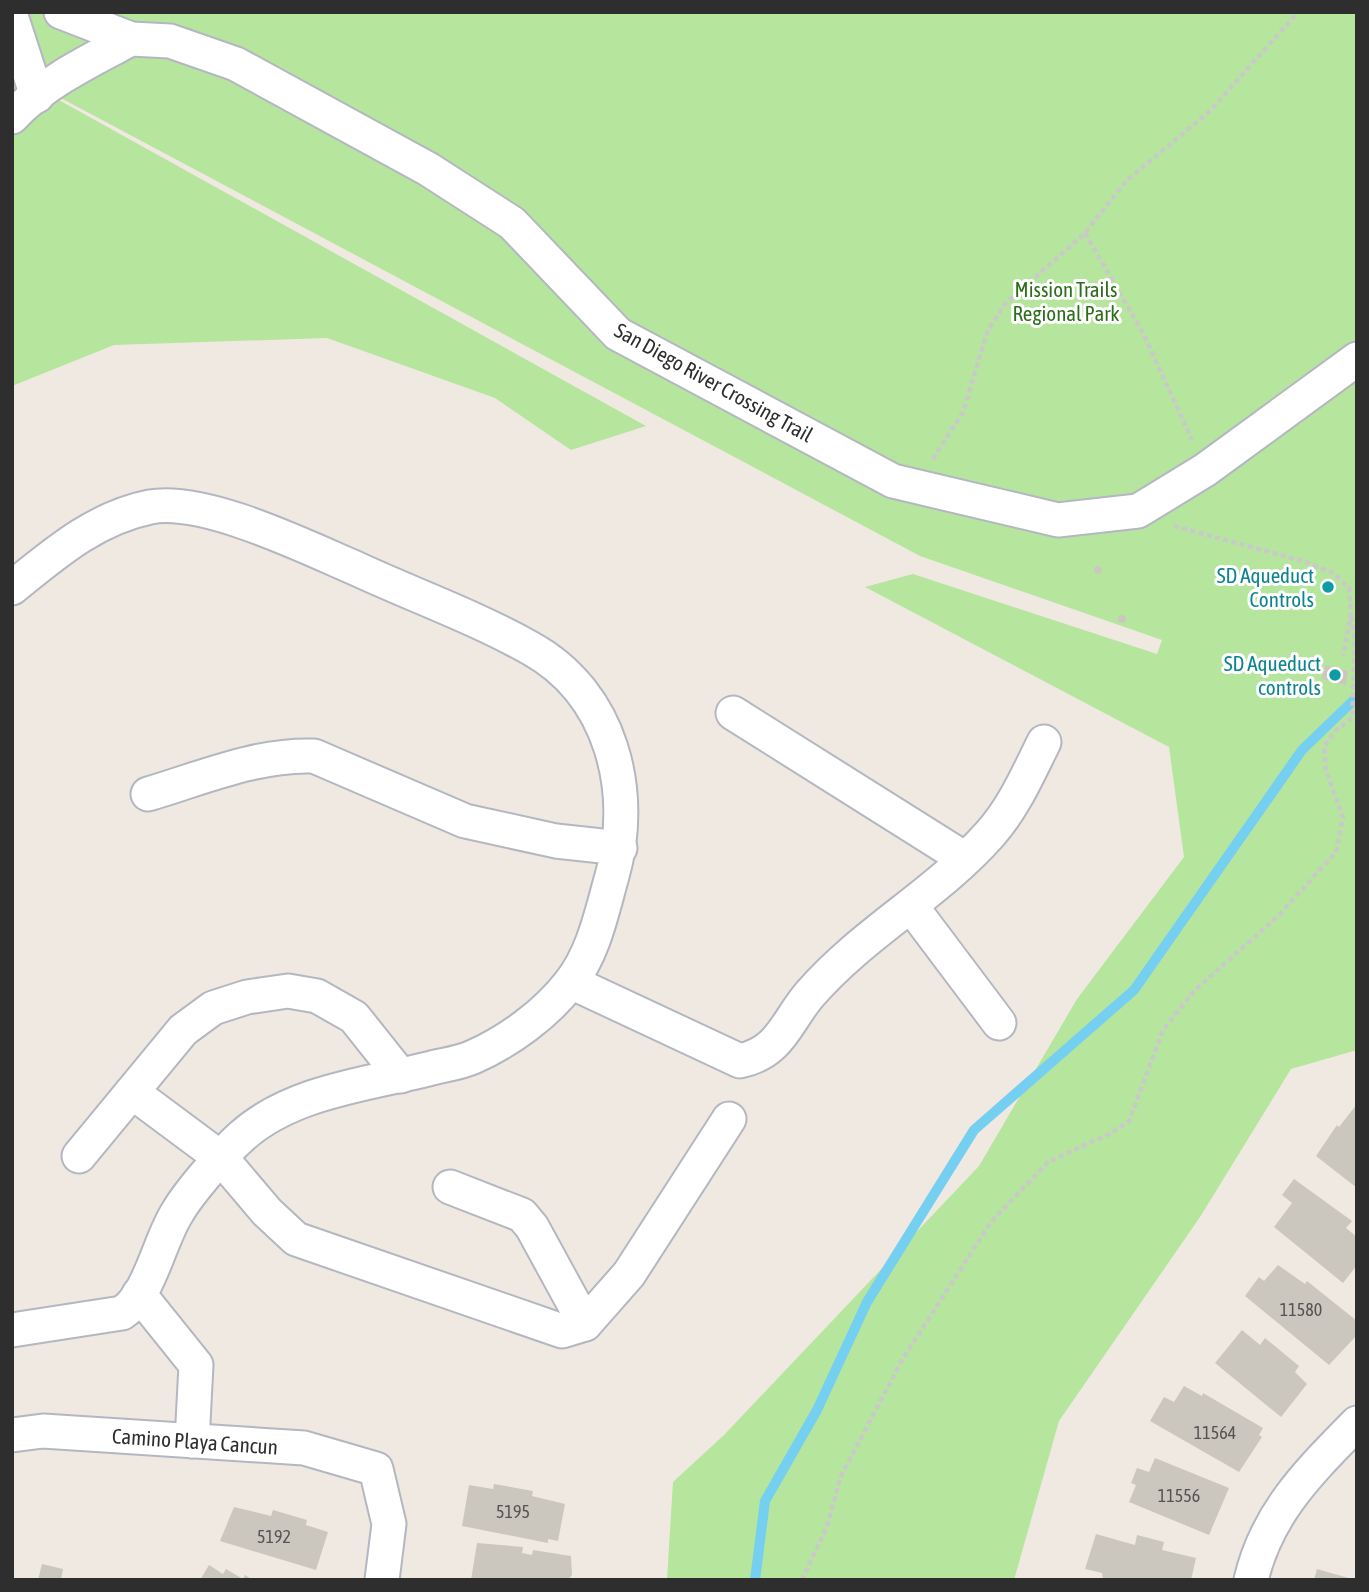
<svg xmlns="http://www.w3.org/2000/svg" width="1369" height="1592" font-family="'Asap Condensed',sans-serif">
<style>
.green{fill:#b6e59e}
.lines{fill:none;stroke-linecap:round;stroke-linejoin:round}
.stream{stroke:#75cff0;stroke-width:10}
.building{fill:#cbc7bf}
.minor-casing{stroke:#b4b7c1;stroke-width:37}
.path{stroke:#c9c9c9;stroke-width:4.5;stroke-dasharray:5 3.5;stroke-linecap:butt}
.minor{stroke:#fff;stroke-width:33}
.culture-dot{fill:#0f9aa8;stroke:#fff;stroke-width:2.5}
.labels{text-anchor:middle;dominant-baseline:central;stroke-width:6;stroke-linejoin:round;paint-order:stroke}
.number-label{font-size:18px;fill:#555452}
.park-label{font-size:21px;fill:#2c6e1b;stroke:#fff}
.street-label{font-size:21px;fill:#2e2e2e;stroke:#fff}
.culture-label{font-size:21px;fill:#0d838f;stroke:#fff;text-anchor:end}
</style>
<rect width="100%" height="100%" fill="#efe9e1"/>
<g class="green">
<polygon points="12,12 1357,12 1357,1050 1291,1069 1200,1217 1059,1421 1014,1580 667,1580 673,1482 724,1435 979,1166 1077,999 1184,857 1169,747 865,587 913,574 1157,654 1162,640 920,556 12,72"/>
<polygon points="12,74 646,426 571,450 495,398 327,338 114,345 12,386"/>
</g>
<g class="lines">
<polyline class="stream" points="755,1580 765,1501 817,1410 867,1302 974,1130 1134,990 1302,750 1357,697"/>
</g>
<g class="building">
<circle cx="1098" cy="570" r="4"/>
<circle cx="1328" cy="588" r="4"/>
<circle cx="1122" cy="619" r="4"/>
<polygon points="1326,665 1348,671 1346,685 1321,679"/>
<polygon points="1357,1104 1357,1188 1316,1156 1337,1125 1339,1127"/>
<polygon points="1294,1179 1352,1221 1346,1228 1357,1237 1357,1265 1343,1283 1274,1227 1292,1203 1282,1195"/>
<polygon points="1278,1265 1305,1284 1307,1281 1357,1321 1357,1335 1329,1365 1245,1296 1259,1277 1264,1281"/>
<polygon points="1242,1330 1260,1345 1265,1338 1299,1366 1295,1372 1307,1384 1281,1417 1215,1363"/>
<polygon points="1184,1386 1202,1396 1203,1393 1263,1428 1259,1435 1262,1437 1239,1472 1150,1421 1164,1397 1174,1402"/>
<polygon points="1155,1458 1229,1488 1209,1535 1129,1502 1136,1485 1131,1483 1137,1468 1149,1472"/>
<polygon points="494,1484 533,1491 532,1496 565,1504 558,1541 548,1539 548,1543 462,1526 469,1485 493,1489"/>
<polygon points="234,1507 271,1516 273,1510 307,1520 306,1525 328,1532 316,1570 220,1541"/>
<polygon points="1096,1534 1135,1545 1137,1535 1164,1542 1162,1550 1196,1558 1191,1580 1103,1580 1102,1573 1085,1569"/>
<polygon points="477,1543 523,1547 522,1553 532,1555 533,1550 571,1556 572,1575 568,1580 471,1580"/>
<polygon points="42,1564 63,1569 61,1580 38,1580"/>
<polygon points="209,1565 223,1574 226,1569 243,1579 245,1575 253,1580 200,1580"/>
<polygon points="1317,1569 1352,1579 1352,1580 1314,1580"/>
</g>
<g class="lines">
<defs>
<g id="minor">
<polyline points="61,12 131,39 170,41 236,64 428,169 512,223 618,334 893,481 1058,520 1138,511 1205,470 1357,359"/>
<polyline points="12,19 37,96"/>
<path d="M12 117C43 83 91 60 131 39"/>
<path d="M12 588C54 554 95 518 150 507 204 497 304 546 355 568 413 595 475 617 530 648 612 693 636 792 612 876 602 911 594 953 570 983 546 1014 509 1041 473 1057 460 1063 443 1065 428 1069 367 1084 291 1092 242 1136 224 1152 189 1192 177 1213 159 1241 150 1295 122 1313L12 1330"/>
<polyline points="733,713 965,859"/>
<path d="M148 794C202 778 257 754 314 756L465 821 556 841 620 848"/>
<polyline points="911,906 999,1023"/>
<path d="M571 982 740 1061C781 1052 786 1022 810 994 864 932 936 895 990 834 1014 807 1028 774 1044 742"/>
<polyline points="132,1092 222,1159 267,1212 296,1239 562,1331 585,1324 629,1274 729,1119"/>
<polyline points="79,1156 183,1030 213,1008 247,997 288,991 317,996 354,1017 401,1076"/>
<polyline points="450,1187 522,1215 532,1227 585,1324"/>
<polyline points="139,1294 196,1365 192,1441"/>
<polyline points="12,1435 43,1431 304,1448 376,1469 389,1524 382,1580"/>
<path d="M1251 1580C1267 1512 1310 1471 1357 1423"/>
</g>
</defs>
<use href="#minor" class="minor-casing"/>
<g class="path">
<polyline points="1085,233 1143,333 1192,440"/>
<polyline points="933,459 963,412 988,330 1005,304 1085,233 1126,181 1210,111 1298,12"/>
<polyline points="1174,526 1303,561 1333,573 1349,588 1351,614 1343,656"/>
<polyline points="802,1580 827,1526 841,1476 902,1360 991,1222 1048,1162 1109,1134 1129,1121 1163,1030 1194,991 1277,917 1336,852 1343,817 1326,771 1324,747 1335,731 1352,718 1355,639 1351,614"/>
</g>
<use href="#minor" class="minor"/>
</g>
<g class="culture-dot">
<circle cx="1328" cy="587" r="7"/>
<circle cx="1335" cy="675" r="7"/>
</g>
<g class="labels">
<g class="number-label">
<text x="1301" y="1309">11580</text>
<text x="1215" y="1432">11564</text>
<text x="1179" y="1495">11556</text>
<text x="513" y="1511">5195</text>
<text x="274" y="1536">5192</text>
</g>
<g class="park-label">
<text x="1066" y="289">Mission Trails<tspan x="1066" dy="24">Regional Park</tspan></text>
</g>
<g class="street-label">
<text transform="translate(714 382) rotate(29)">San Diego River Crossing Trail</text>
<text transform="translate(195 1441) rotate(4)">Camino Playa Cancun</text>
</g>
<g class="culture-label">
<text x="1314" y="575">SD Aqueduct<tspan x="1314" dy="24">Controls</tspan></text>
<text x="1321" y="663">SD Aqueduct<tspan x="1321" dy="24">controls</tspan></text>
</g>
</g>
<rect width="1369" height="1592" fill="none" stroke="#2e2e2e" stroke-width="28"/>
</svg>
